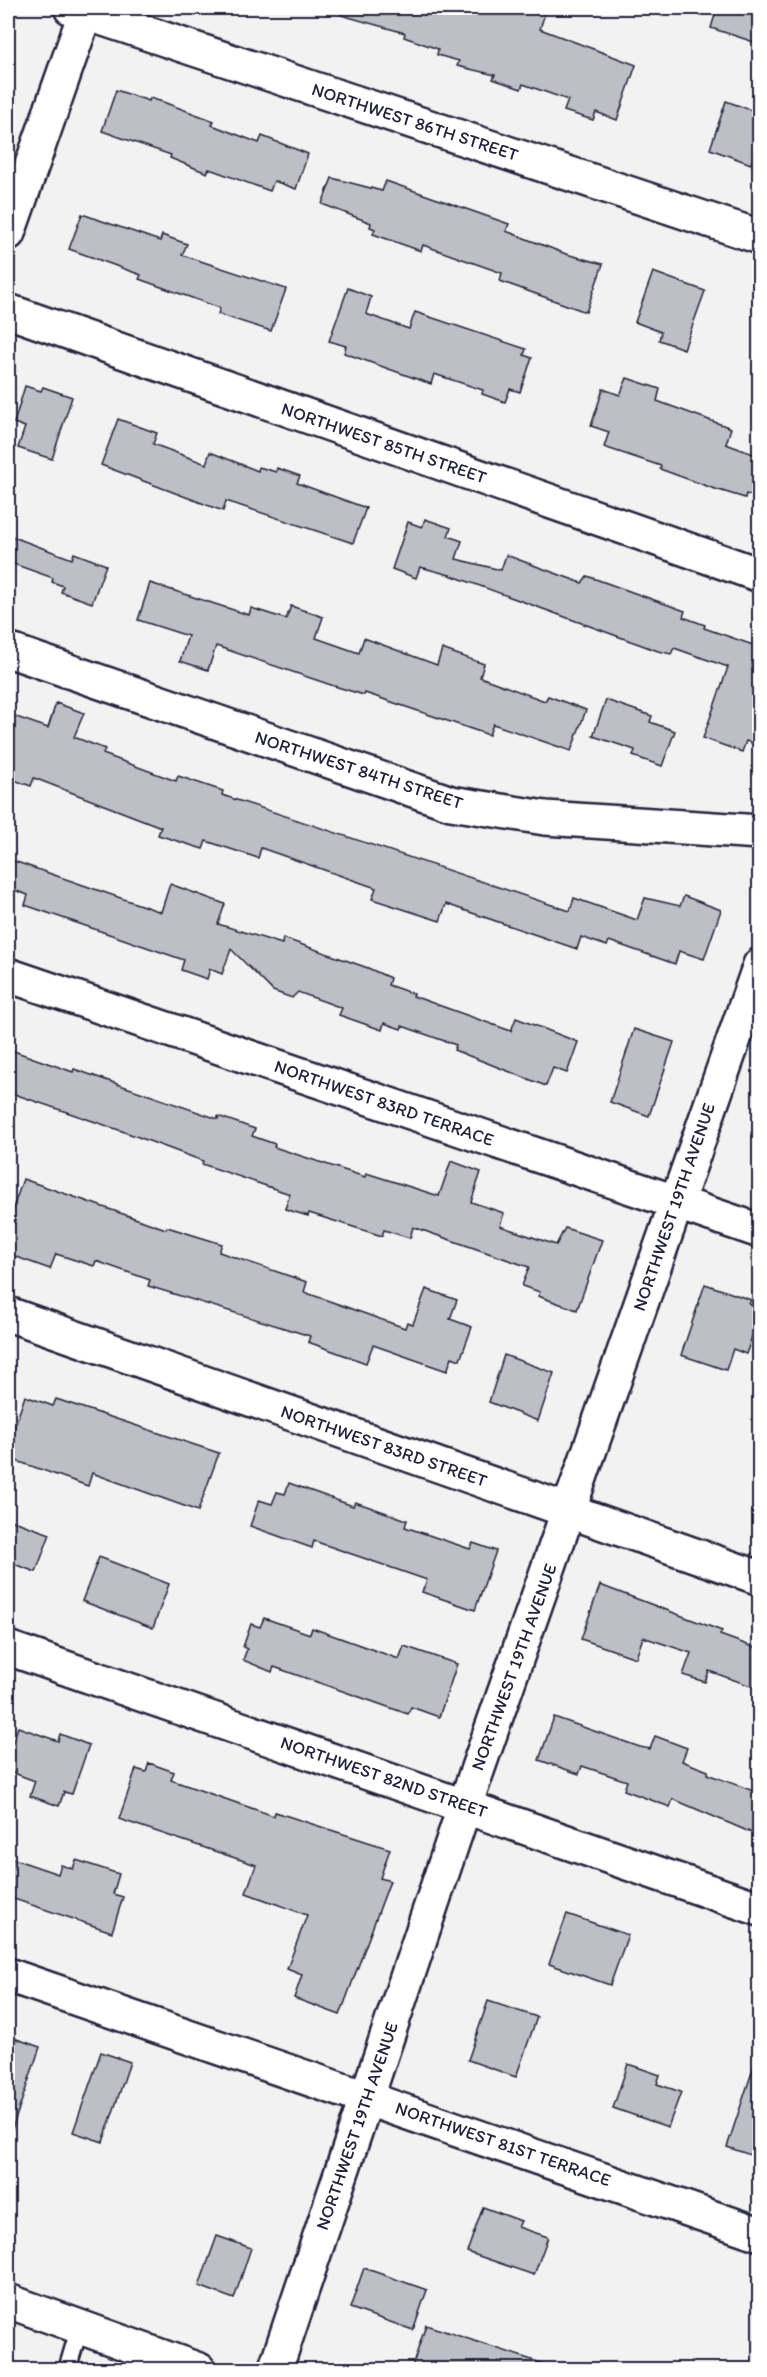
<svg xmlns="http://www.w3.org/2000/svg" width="767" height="2377" font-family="Itim,sans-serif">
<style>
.building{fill:#bebec6;stroke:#22223b;stroke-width:1.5}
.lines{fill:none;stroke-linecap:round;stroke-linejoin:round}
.lane-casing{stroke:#22223b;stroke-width:21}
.street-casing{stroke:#22223b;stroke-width:38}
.lane{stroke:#fff;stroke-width:16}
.street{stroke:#fff;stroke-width:33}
.labels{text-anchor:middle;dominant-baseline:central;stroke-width:5;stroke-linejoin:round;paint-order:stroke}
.street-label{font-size:18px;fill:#22223b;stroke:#fff}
</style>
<rect width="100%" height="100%" fill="#f2f2f3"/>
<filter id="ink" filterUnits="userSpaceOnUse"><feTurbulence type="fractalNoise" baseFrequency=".0167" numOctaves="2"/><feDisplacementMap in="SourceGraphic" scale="12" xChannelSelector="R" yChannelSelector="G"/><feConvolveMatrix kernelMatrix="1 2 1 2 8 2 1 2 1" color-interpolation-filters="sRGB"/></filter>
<g filter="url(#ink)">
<g class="building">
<polygon points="342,8 529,8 545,13 540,29 636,65 617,120 596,112 593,120 564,111 568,100 523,84 521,89 493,79 495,75 457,66 459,61 437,55 438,49 404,37 405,33 341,15"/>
<polygon points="717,8 759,8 759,25 754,42 711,28"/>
<polygon points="116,90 149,101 150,98 163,102 214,121 212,125 259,143 262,136 308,154 296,189 274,181 270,191 215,171 209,169 207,173 170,158 171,155 102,131"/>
<polygon points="726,101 759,113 759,141 751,164 710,149"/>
<polygon points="332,178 382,191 386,181 509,224 506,231 566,254 603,264 586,312 500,281 502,273 423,245 421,251 373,234 375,229 370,227 371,223 322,204"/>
<polygon points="82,214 160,241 162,235 187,244 182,255 286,289 271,331 218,314 220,308 139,279 141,275 69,249"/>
<polygon points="653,272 705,291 684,349 659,340 661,332 635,322"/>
<polygon points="348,288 371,297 366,314 409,329 415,312 526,349 524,355 532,358 520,392 510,389 505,402 482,394 483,390 434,374 431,384 344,353 346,346 329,341"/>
<polygon points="627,378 660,389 657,401 731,428 726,444 759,456 759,498 746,494 745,498 712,488 660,469 661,466 604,447 609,432 591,426 603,389 620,395"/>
<polygon points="25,386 41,391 43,387 72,397 52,459 18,448 25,427 14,423"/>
<polygon points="118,419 157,433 153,444 206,464 210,452 258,471 259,467 276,472 277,468 300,476 297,483 366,508 353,543 226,501 223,511 101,465"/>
<polygon points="425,519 451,528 448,536 462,541 456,559 501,570 506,555 582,583 587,576 685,611 683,617 705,625 704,628 759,647 759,730 755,744 746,741 742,752 703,738 728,667 674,648 671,654 658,651 450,575 420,567 416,578 392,569 408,522 422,527"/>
<polygon points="8,535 72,559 74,553 106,565 92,603 61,592 63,586 52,582 53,578 8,562"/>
<polygon points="150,583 249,615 251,608 286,619 291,606 323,617 316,638 359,653 364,638 437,665 442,649 484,664 480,677 545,701 548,696 586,710 571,751 493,724 489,735 365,693 364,695 334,686 216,646 208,670 180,661 188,636 138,620"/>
<polygon points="606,700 652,716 650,722 675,731 662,766 633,756 635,750 593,736"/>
<polygon points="56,703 84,713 74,737 105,749 103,754 176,781 178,776 223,791 222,795 570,911 574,898 637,920 645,898 680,906 684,896 721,910 704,959 679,951 675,964 609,941 607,946 581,937 577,949 446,904 440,921 372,899 376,888 261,848 258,858 206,841 203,849 158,835 161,827 34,778 31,786 8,778 8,714 48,728"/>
<polygon points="8,859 161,912 170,884 225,904 218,924 282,944 283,938 368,968 390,978 388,985 414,994 413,996 511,1031 516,1018 578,1042 567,1073 553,1068 546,1086 454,1050 456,1045 402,1026 401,1029 384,1023 382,1030 339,1015 342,1008 298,992 292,998 273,991 231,949 222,974 210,969 207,979 181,970 184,960 25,905 28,895 8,888"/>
<polygon points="634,1029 674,1042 649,1116 610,1102"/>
<polygon points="8,1049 73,1072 74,1069 218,1119 218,1116 255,1129 252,1136 275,1144 274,1147 365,1177 366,1173 439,1196 451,1161 481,1172 471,1202 504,1213 500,1226 556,1245 565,1228 602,1240 577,1310 538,1296 540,1292 522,1286 529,1267 413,1227 410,1238 384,1230 382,1236 309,1213 308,1216 285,1209 290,1194 202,1164 203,1161 122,1131 8,1092"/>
<polygon points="23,1179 166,1229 167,1227 222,1244 219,1252 307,1282 304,1292 405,1328 407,1322 413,1324 426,1289 457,1300 450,1319 472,1327 460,1360 452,1357 447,1371 373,1345 366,1363 308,1342 310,1336 148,1286 150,1280 96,1261 94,1266 56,1254 50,1269 8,1254 8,1223"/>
<polygon points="705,1284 751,1300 749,1304 759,1308 759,1316 746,1354 733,1349 726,1370 681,1355"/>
<polygon points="504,1355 554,1373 538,1421 489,1402"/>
<polygon points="25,1396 53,1406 56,1399 219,1453 198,1511 92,1473 88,1486 8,1458 8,1446"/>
<polygon points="289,1483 353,1506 355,1502 407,1520 405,1527 470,1549 473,1543 496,1551 475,1610 422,1592 427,1580 314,1541 312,1548 250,1526 259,1500 272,1504 277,1492 285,1494"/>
<polygon points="8,1519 50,1534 36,1572 8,1562"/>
<polygon points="99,1557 169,1584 153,1628 82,1601"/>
<polygon points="600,1585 722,1631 720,1635 759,1649 759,1689 709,1671 705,1682 683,1675 691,1653 643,1637 636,1658 581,1639"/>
<polygon points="264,1618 310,1634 312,1628 399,1659 404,1646 457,1664 439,1717 411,1707 408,1714 274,1667 272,1672 243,1660 247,1649 243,1647 251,1624 260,1627"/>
<polygon points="554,1717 640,1747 650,1749 655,1736 687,1748 682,1761 708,1771 707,1774 759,1793 759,1836 673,1799 670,1807 624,1790 627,1781 582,1766 579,1774 539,1760"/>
<polygon points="18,1727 58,1741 60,1734 89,1745 72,1794 64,1792 59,1806 30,1796 35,1781 8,1771 8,1756"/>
<polygon points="149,1763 174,1772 171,1780 274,1816 275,1812 390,1849 380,1878 390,1881 340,2015 294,1998 302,1975 287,1969 307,1915 246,1893 256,1865 119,1819 136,1769 146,1772"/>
<polygon points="8,1857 58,1874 61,1865 73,1869 76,1860 119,1874 113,1894 123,1897 112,1932 8,1897"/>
<polygon points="567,1914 628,1935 610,1985 549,1964"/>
<polygon points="488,2001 537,2017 516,2077 468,2060"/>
<polygon points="8,2036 40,2047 12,2129 8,2128"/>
<polygon points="101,2052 130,2062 103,2142 73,2132"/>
<polygon points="755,2063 759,2063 759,2158 727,2147"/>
<polygon points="628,2064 660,2075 657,2084 681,2092 668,2127 613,2108"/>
<polygon points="483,2207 521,2221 518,2227 548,2237 534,2275 467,2252"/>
<polygon points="217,2236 251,2248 234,2299 199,2286"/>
<polygon points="364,2268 427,2290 413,2330 350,2308"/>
<polygon points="426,2325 547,2365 546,2370 411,2370"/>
</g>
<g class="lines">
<defs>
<polyline id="lane" points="67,2370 80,2326"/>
<g id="street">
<polyline points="71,8 760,237"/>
<polyline points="8,233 87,8"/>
<polyline points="8,311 760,575"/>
<polyline points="8,650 451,803 545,818 760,832"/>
<polyline points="8,975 760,1231"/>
<polyline points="8,1314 760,1578"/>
<polyline points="8,1648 760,1909"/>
<polyline points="8,1975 760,2234"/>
<polyline points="8,2301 199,2370"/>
<polyline points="275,2370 465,1805 760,965"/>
</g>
</defs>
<use href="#lane" class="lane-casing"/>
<use href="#street" class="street-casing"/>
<use href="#lane" class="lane"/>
<use href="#street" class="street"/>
</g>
</g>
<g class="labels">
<g class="street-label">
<text transform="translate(415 122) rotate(18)">NORTHWEST 86TH STREET</text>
<text transform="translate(384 443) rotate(19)">NORTHWEST 85TH STREET</text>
<text transform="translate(359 770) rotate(18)">NORTHWEST 84TH STREET</text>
<text transform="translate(384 1103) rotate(19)">NORTHWEST 83RD TERRACE</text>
<text transform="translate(674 1207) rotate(-71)">NORTHWEST 19TH AVENUE</text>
<text transform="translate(384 1446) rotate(19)">NORTHWEST 83RD STREET</text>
<text transform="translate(514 1667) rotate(-70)">NORTHWEST 19TH AVENUE</text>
<text transform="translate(384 1777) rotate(19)">NORTHWEST 82ND STREET</text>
<text transform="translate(357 2126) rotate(-71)">NORTHWEST 19TH AVENUE</text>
<text transform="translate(503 2144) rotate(19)">NORTHWEST 81ST TERRACE</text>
</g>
</g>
<rect width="767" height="2377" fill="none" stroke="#fff" stroke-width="30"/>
<rect x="15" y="15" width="737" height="2347" fill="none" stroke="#22223b" stroke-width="2" filter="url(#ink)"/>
</svg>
